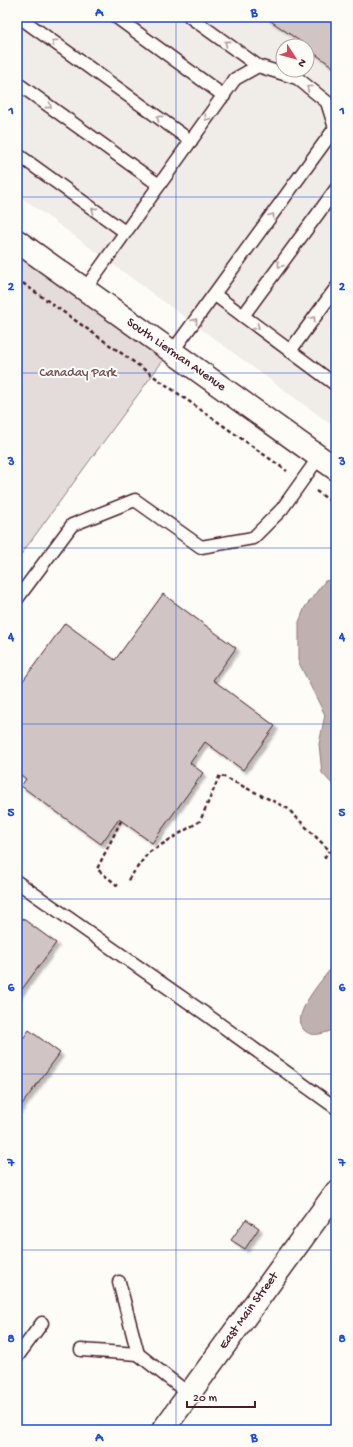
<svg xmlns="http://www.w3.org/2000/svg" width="353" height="1447" font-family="'Gochi Hand',sans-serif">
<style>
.built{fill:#f0ece8;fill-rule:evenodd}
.green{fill:#e3dcda;stroke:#967e82}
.water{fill:#c0b1b1;stroke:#91777b}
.building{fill:#d0c5c4;stroke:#4a1f2b;filter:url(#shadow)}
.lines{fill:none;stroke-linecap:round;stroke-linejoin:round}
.service-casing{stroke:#4a1f2b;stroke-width:15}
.tertiary-casing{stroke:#4a1f2b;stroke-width:25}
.secondary-casing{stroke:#4a1f2b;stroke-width:25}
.path{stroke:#4a1f2b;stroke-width:2.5;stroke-dasharray:4 3;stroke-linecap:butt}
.service{stroke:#fdfcf7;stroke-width:12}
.tertiary{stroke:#fdfcf7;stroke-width:22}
.secondary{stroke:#fdfcf7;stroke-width:22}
.oneway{stroke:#ac999b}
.grid{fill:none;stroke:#1d4ed8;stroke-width:1;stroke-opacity:0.55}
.labels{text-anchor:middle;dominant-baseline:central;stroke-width:4;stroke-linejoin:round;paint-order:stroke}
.street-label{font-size:13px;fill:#4a1f2b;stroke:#fdfcf7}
.park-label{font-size:13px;fill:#704e57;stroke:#fdfcf7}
.neatline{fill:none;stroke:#1d4ed8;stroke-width:1.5}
.grid-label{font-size:13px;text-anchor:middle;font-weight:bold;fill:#1d4ed8}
</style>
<defs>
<filter id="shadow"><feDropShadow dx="3.5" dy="3.5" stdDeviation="1" flood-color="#0004"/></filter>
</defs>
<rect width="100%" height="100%" fill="#fdfcf7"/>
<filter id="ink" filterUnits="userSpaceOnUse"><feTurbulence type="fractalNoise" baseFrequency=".025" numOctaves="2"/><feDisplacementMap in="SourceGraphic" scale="8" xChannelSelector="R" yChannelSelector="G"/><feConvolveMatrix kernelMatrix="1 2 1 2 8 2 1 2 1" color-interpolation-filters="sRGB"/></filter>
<g filter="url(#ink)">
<path class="built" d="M17 17H336V428L17 194ZM283 46H307V70H283Z"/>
<polygon class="green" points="17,254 164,359 17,560"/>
<g class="water">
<polygon points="336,579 336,788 322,773 319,744 325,715 299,663 299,622 305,607 325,581"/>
<path d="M336 962V1029C326 1032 313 1039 304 1030 289 1014 326 976 336 962Z"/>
</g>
<g class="building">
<polygon points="265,17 336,17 336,69 307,48 307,46"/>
<polygon points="163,594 236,648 213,680 275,726 243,770 205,742 190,763 203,773 152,843 119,819 101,844 21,786 26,779 17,772 17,689 65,623 115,660"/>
<polygon points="22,918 56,943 17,996 17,924"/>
<polygon points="29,1030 60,1053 17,1111 17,1047"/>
<polygon points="246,1219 259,1228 245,1249 231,1240"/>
</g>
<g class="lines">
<defs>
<g id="service">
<polyline points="19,17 191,141"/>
<polyline points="116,17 224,96"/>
<polyline points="190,17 258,66"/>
<polyline points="17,83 159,185"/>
<polyline points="17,154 125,232"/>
<polyline points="85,289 235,79 258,66 297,78 327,102 335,128 172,352"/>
<polyline points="215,295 336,385"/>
<polyline points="243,316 336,189"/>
<polyline points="290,351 336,288"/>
<polyline points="17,599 72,525 135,500 201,547 253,538 282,509 319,457"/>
<polyline points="17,882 207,1015 336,1108"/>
<polyline points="81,1350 138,1354 119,1282"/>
<polyline points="138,1354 189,1394"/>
<polyline points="17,1357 42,1323"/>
</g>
<polyline id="tertiary" points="17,241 336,469"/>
<polyline id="secondary" points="163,1430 336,1192"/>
</defs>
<use href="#service" class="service-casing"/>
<use href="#tertiary" class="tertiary-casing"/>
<use href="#secondary" class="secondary-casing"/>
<g class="path">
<polyline points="17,279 287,471"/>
<polyline points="316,491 336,505"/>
<polyline points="324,858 329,851"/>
<polyline points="128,880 148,853 200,821 220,775 287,808 336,857"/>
<polyline points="118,886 97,869 121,821"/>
</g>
<use href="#service" class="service"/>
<use href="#tertiary" class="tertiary"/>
<use href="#secondary" class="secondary"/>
</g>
<defs><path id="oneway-chevron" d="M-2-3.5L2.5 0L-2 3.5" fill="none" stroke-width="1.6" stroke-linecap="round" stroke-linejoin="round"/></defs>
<g class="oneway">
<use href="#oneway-chevron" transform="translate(54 42) rotate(-144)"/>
<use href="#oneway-chevron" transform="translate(227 43) rotate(-144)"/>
<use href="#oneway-chevron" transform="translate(309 88) rotate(-142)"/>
<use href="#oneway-chevron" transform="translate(49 106) rotate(36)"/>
<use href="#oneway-chevron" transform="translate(159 118) rotate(-144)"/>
<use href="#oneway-chevron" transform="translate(207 118) rotate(126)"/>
<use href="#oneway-chevron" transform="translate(94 210) rotate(-144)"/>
<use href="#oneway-chevron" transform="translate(272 216) rotate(-54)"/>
<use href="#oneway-chevron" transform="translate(280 265) rotate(126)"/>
<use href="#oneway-chevron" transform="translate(313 319) rotate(-54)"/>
<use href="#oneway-chevron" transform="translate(195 321) rotate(-52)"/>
<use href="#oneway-chevron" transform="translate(257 327) rotate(37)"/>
</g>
</g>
<path class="grid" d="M176 17V1430M17 197H336M17 373H336M17 548H336M17 724H336M17 899H336M17 1074H336M17 1250H336"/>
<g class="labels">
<g class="street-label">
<text transform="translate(176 355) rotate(35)">South Lierman Avenue</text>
<text transform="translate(249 1311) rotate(-54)">East Main Street</text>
</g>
<g class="park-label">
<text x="78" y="373">Canaday Park</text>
</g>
</g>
<rect width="353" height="1447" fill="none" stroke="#fdfcf7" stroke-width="44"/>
<g transform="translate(295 58) rotate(126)"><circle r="19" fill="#fdfcf7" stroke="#b5a4a5"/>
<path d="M0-3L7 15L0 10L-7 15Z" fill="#d1495b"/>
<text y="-6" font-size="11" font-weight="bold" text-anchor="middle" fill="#4a1f2b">N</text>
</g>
<path d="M187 1401v6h68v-6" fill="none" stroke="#4a1f2b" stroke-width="2"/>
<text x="193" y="1401" font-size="12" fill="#4a1f2b" stroke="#fdfcf7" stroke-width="3" paint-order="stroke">20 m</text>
<rect x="22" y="22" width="309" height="1403" class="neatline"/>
<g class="grid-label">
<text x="99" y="16">A</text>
<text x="254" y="16">B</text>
<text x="11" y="114">1</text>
<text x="342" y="114">1</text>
<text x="11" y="290">2</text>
<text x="342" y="290">2</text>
<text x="11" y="465">3</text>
<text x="342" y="465">3</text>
<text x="11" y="640">4</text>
<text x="342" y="640">4</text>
<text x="11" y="816">5</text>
<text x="342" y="816">5</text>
<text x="11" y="991">6</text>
<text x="342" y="991">6</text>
<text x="11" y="1166">7</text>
<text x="342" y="1166">7</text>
<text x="11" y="1342">8</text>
<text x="342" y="1342">8</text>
<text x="99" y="1441">A</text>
<text x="254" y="1441">B</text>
</g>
</svg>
